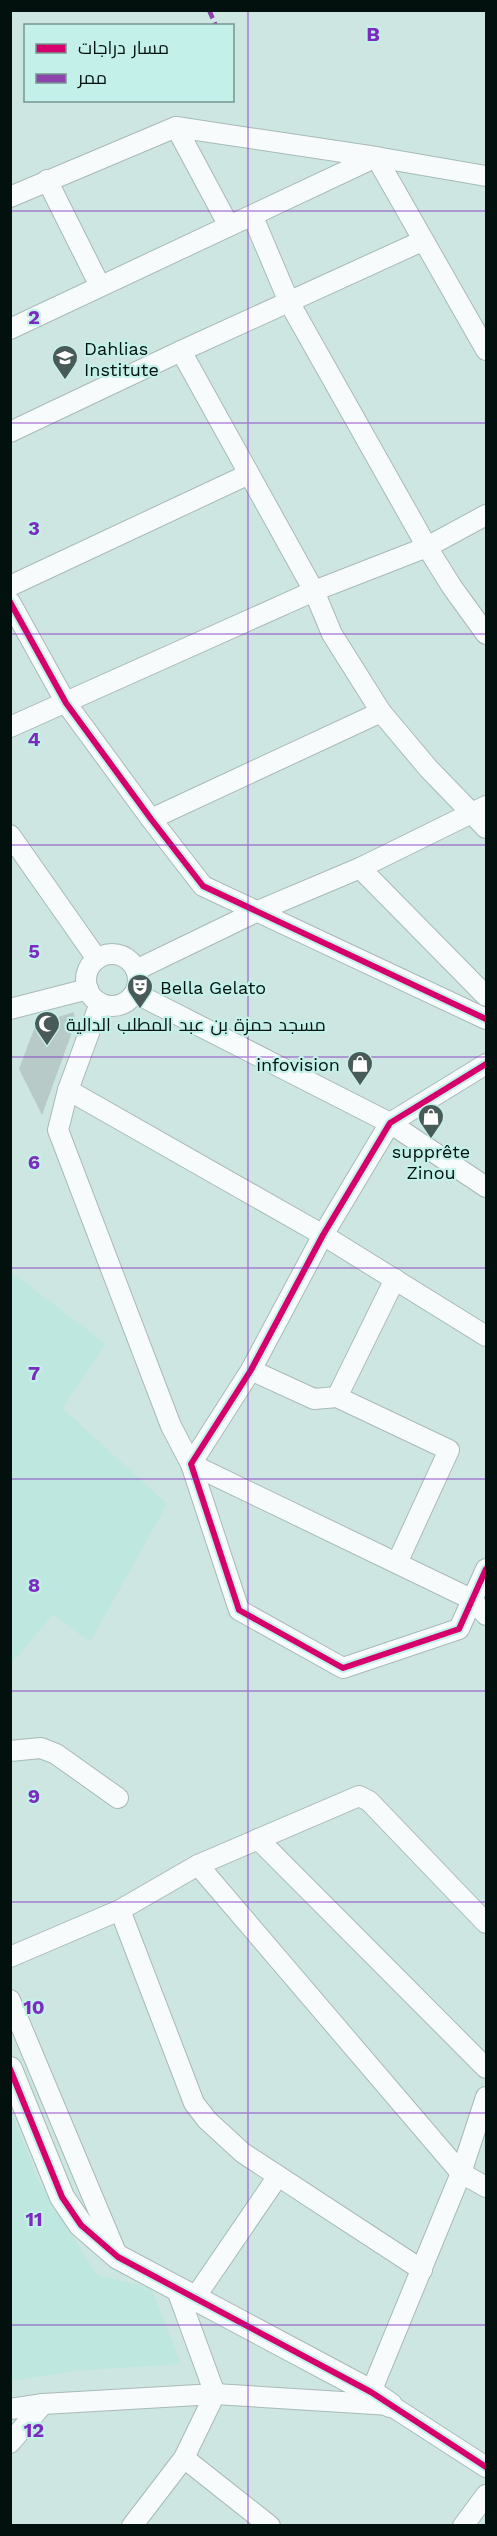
<svg xmlns="http://www.w3.org/2000/svg" width="497" height="2536" font-family="'Work Sans',Cairo,sans-serif">
<style>
.built{fill:#bee7e0}
.building{fill:#b7cac8}
.lines{fill:none;stroke-linecap:round;stroke-linejoin:round}
.minor-casing{stroke:#a7bab7;stroke-width:22}
.tertiary-casing{stroke:#a7bab7;stroke-width:26}
.minor{stroke:#f8fbfb;stroke-width:20}
.tertiary{stroke:#f8fbfb;stroke-width:24}
.quiet{stroke:#8e44ad;stroke-width:4.5;stroke-dasharray:9 4.5;stroke-linecap:butt}
.cycleway-casing{stroke:#c3f0e9;stroke-width:10}
.cycleway{stroke:#d6006c;stroke-width:6}
.grid{fill:none;stroke:#7b2cbf;stroke-width:1.5;stroke-opacity:0.55}
.labels{text-anchor:middle;dominant-baseline:central;stroke-width:4.5;stroke-linejoin:round;paint-order:stroke}
.poi-label{font-size:18px;fill:#02100e;stroke:#c3f0e9;text-anchor:start}
.grid-label{font-size:20px;text-anchor:middle;font-weight:bold;fill:#7b2cbf;stroke:#c3f0e9;stroke-width:4.5;stroke-linejoin:round;paint-order:stroke}
</style>
<rect width="100%" height="100%" fill="#cee6e2"/>
<g class="built">
<polygon points="11,1272 106,1344 62,1408 167,1504 90,1642 53,1614 11,1664"/>
<polygon points="10,2107 39,2182 97,2275 151,2288 181,2364 74,2371 11,2381"/>
</g>
<polygon class="building" points="74,1012 75,1024 42,1115 19,1069 36,1024"/>
<g class="lines">
<defs>
<g id="minor">
<polyline points="176,127 229,226"/>
<polyline points="47,180 100,286"/>
<polyline points="10,197 176,127 376,157 486,350"/>
<polyline points="253,217 289,302 427,547 452,587 486,634"/>
<polyline points="10,329 376,157 486,176"/>
<polyline points="181,351 314,591 332,634 381,712 428,768 486,828"/>
<polyline points="10,432 181,351 422,241"/>
<polyline points="10,586 249,474"/>
<polyline points="10,602 66,703 151,819 203,886 486,1019"/>
<polyline points="10,727 314,591 427,547 486,515"/>
<polyline points="151,819 381,712"/>
<polyline points="10,835 97,959"/>
<polyline points="360,868 486,996"/>
<circle cx="112" cy="980" r="26"/>
<polyline points="136,970 258,911 360,868 486,806"/>
<polyline points="135,993 390,1123 486,1187"/>
<polyline points="100,1003 68,1090 58,1130 171,1426 191,1464 471,1599 486,1615"/>
<polyline points="10,1009 88,989"/>
<polyline points="486,1064 390,1123 323,1235 251,1370 191,1464 239,1610 343,1668 459,1629 486,1569"/>
<polyline points="68,1090 323,1235 486,1336"/>
<polyline points="251,1370 314,1399 337,1397 449,1450 397,1563"/>
<polyline points="337,1397 395,1279"/>
<polyline points="10,1751 41,1748 56,1754 118,1798"/>
<polyline points="258,1839 486,2068"/>
<polyline points="198,1865 461,2173 486,2187"/>
<polyline points="120,1910 194,2103 207,2120 243,2153 422,2270"/>
<polyline points="10,1957 120,1910 198,1865 359,1796 369,1801 486,1923"/>
<polyline points="10,2000 117,2255"/>
<polyline points="194,2299 278,2176"/>
<polyline points="371,2392 461,2173 486,2097"/>
<polyline points="10,2409 43,2404 215,2394 390,2405 486,2467"/>
<polyline points="10,2443 43,2404"/>
<polyline points="184,2458 270,2526"/>
<polyline points="132,2526 184,2458 215,2394 177,2290"/>
<polyline points="463,2526 486,2495"/>
</g>
<polyline id="tertiary" points="10,2069 62,2197 81,2225 118,2257 371,2392 390,2405"/>
</defs>
<use href="#minor" class="minor-casing"/>
<use href="#tertiary" class="tertiary-casing"/>
<use href="#minor" class="minor"/>
<use href="#tertiary" class="tertiary"/>
<polyline class="quiet" points="209,10 216,26"/>
<defs>
<g id="cycleway">
<polyline points="10,602 66,703 151,819 203,886 486,1019"/>
<polyline points="486,1064 390,1123 323,1235 251,1370 191,1464 239,1610 343,1668 459,1629 486,1569"/>
<polyline points="10,2069 62,2197 81,2225 118,2257 371,2392 486,2467"/>
</g>
</defs>
<use href="#cycleway" class="cycleway-casing"/>
<use href="#cycleway" class="cycleway"/>
</g>
<path class="grid" d="M248 10V2526M10 211H486M10 423H486M10 634H486M10 845H486M10 1057H486M10 1268H486M10 1479H486M10 1691H486M10 1902H486M10 2113H486M10 2325H486"/>
<defs>
<symbol id="school-pin" viewBox="-11 -11 22 30"><path d="M0 17L-7.5 6A9.5 9.5 0 1 1 7.5 6Z" fill="#495b58" stroke="#c3f0e9"/><path d="M0-5L7-2L0 1L-7-2ZM-4 1L0 2.5L4 1V4Q0 6-4 4Z" fill="#fff"/></symbol>
<symbol id="theatre-pin" viewBox="-11 -11 22 30"><path d="M0 17L-7.5 6A9.5 9.5 0 1 1 7.5 6Z" fill="#495b58" stroke="#c3f0e9"/><path d="M-5-5.5Q0-4 5-5.5V0Q5 5 0 6Q-5 5-5 0ZM-3.3-2.5H-1v1.5H-3.3ZM1-2.5H3.3v1.5H1ZM-2.8 1Q0 5.5 2.8 1Z" fill="#fff"/></symbol>
<symbol id="mosque-pin" viewBox="-11 -11 22 30"><path d="M0 17L-7.5 6A9.5 9.5 0 1 1 7.5 6Z" fill="#495b58" stroke="#c3f0e9"/><path d="M3.5-4.9A6 6 0 1 0 3.5 4.9A5 5 0 1 1 3.5-4.9Z" fill="#fff"/></symbol>
<symbol id="shop-pin" viewBox="-11 -11 22 30"><path d="M0 17L-7.5 6A9.5 9.5 0 1 1 7.5 6Z" fill="#495b58" stroke="#c3f0e9"/><path d="M-5-2.5h2.3a2.7 3.5 0 0 1 5.4 0H5L5.5 6h-11ZM-1.5-2.5h3a1.5 2.3 0 0 0-3 0Z" fill="#fff"/></symbol>
</defs>
<g fill-rule="evenodd">
<use href="#school-pin" x="50" y="343" width="30" height="40"/>
<use href="#theatre-pin" x="125" y="972" width="30" height="40"/>
<use href="#mosque-pin" x="32" y="1009" width="30" height="40"/>
<use href="#shop-pin" x="345" y="1049" width="30" height="40"/>
<use href="#shop-pin" x="416" y="1102" width="30" height="40"/>
</g>
<g class="labels">
<g class="poi-label">
<text x="84" y="348">Dahlias<tspan x="84" dy="21">Institute</tspan></text>
<text x="160" y="987">Bella Gelato</text>
<text x="66" y="1024">مسجد حمزة بن عبد المطلب الدالية</text>
<text x="340" y="1064" text-anchor="end">infovision</text>
<text x="431" y="1151" text-anchor="middle">supprête<tspan x="431" dy="21">Zinou</tspan></text>
</g>
</g>
<g class="grid-label">
<text x="373" y="41">B</text>
<text x="34" y="324">2</text>
<text x="34" y="535">3</text>
<text x="34" y="746">4</text>
<text x="34" y="958">5</text>
<text x="34" y="1169">6</text>
<text x="34" y="1380">7</text>
<text x="34" y="1592">8</text>
<text x="34" y="1803">9</text>
<text x="34" y="2014">10</text>
<text x="34" y="2226">11</text>
<text x="34" y="2437">12</text>
</g>
<rect width="497" height="2536" fill="none" stroke="#02100e" stroke-width="24"/>
<rect x="24" y="24" width="210" height="78" fill="#c3f0e9" stroke="#769691" stroke-width="1.5"/>
<rect x="36" y="44" width="30" height="9" fill="#d6006c" stroke="#769691" stroke-width="1.5"/>
<text x="78" y="54" font-size="18" fill="#02100e">مسار دراجات</text>
<rect x="36" y="74" width="30" height="9" fill="#8e44ad" stroke="#769691" stroke-width="1.5"/>
<text x="78" y="84" font-size="18" fill="#02100e">ممر</text>
</svg>
